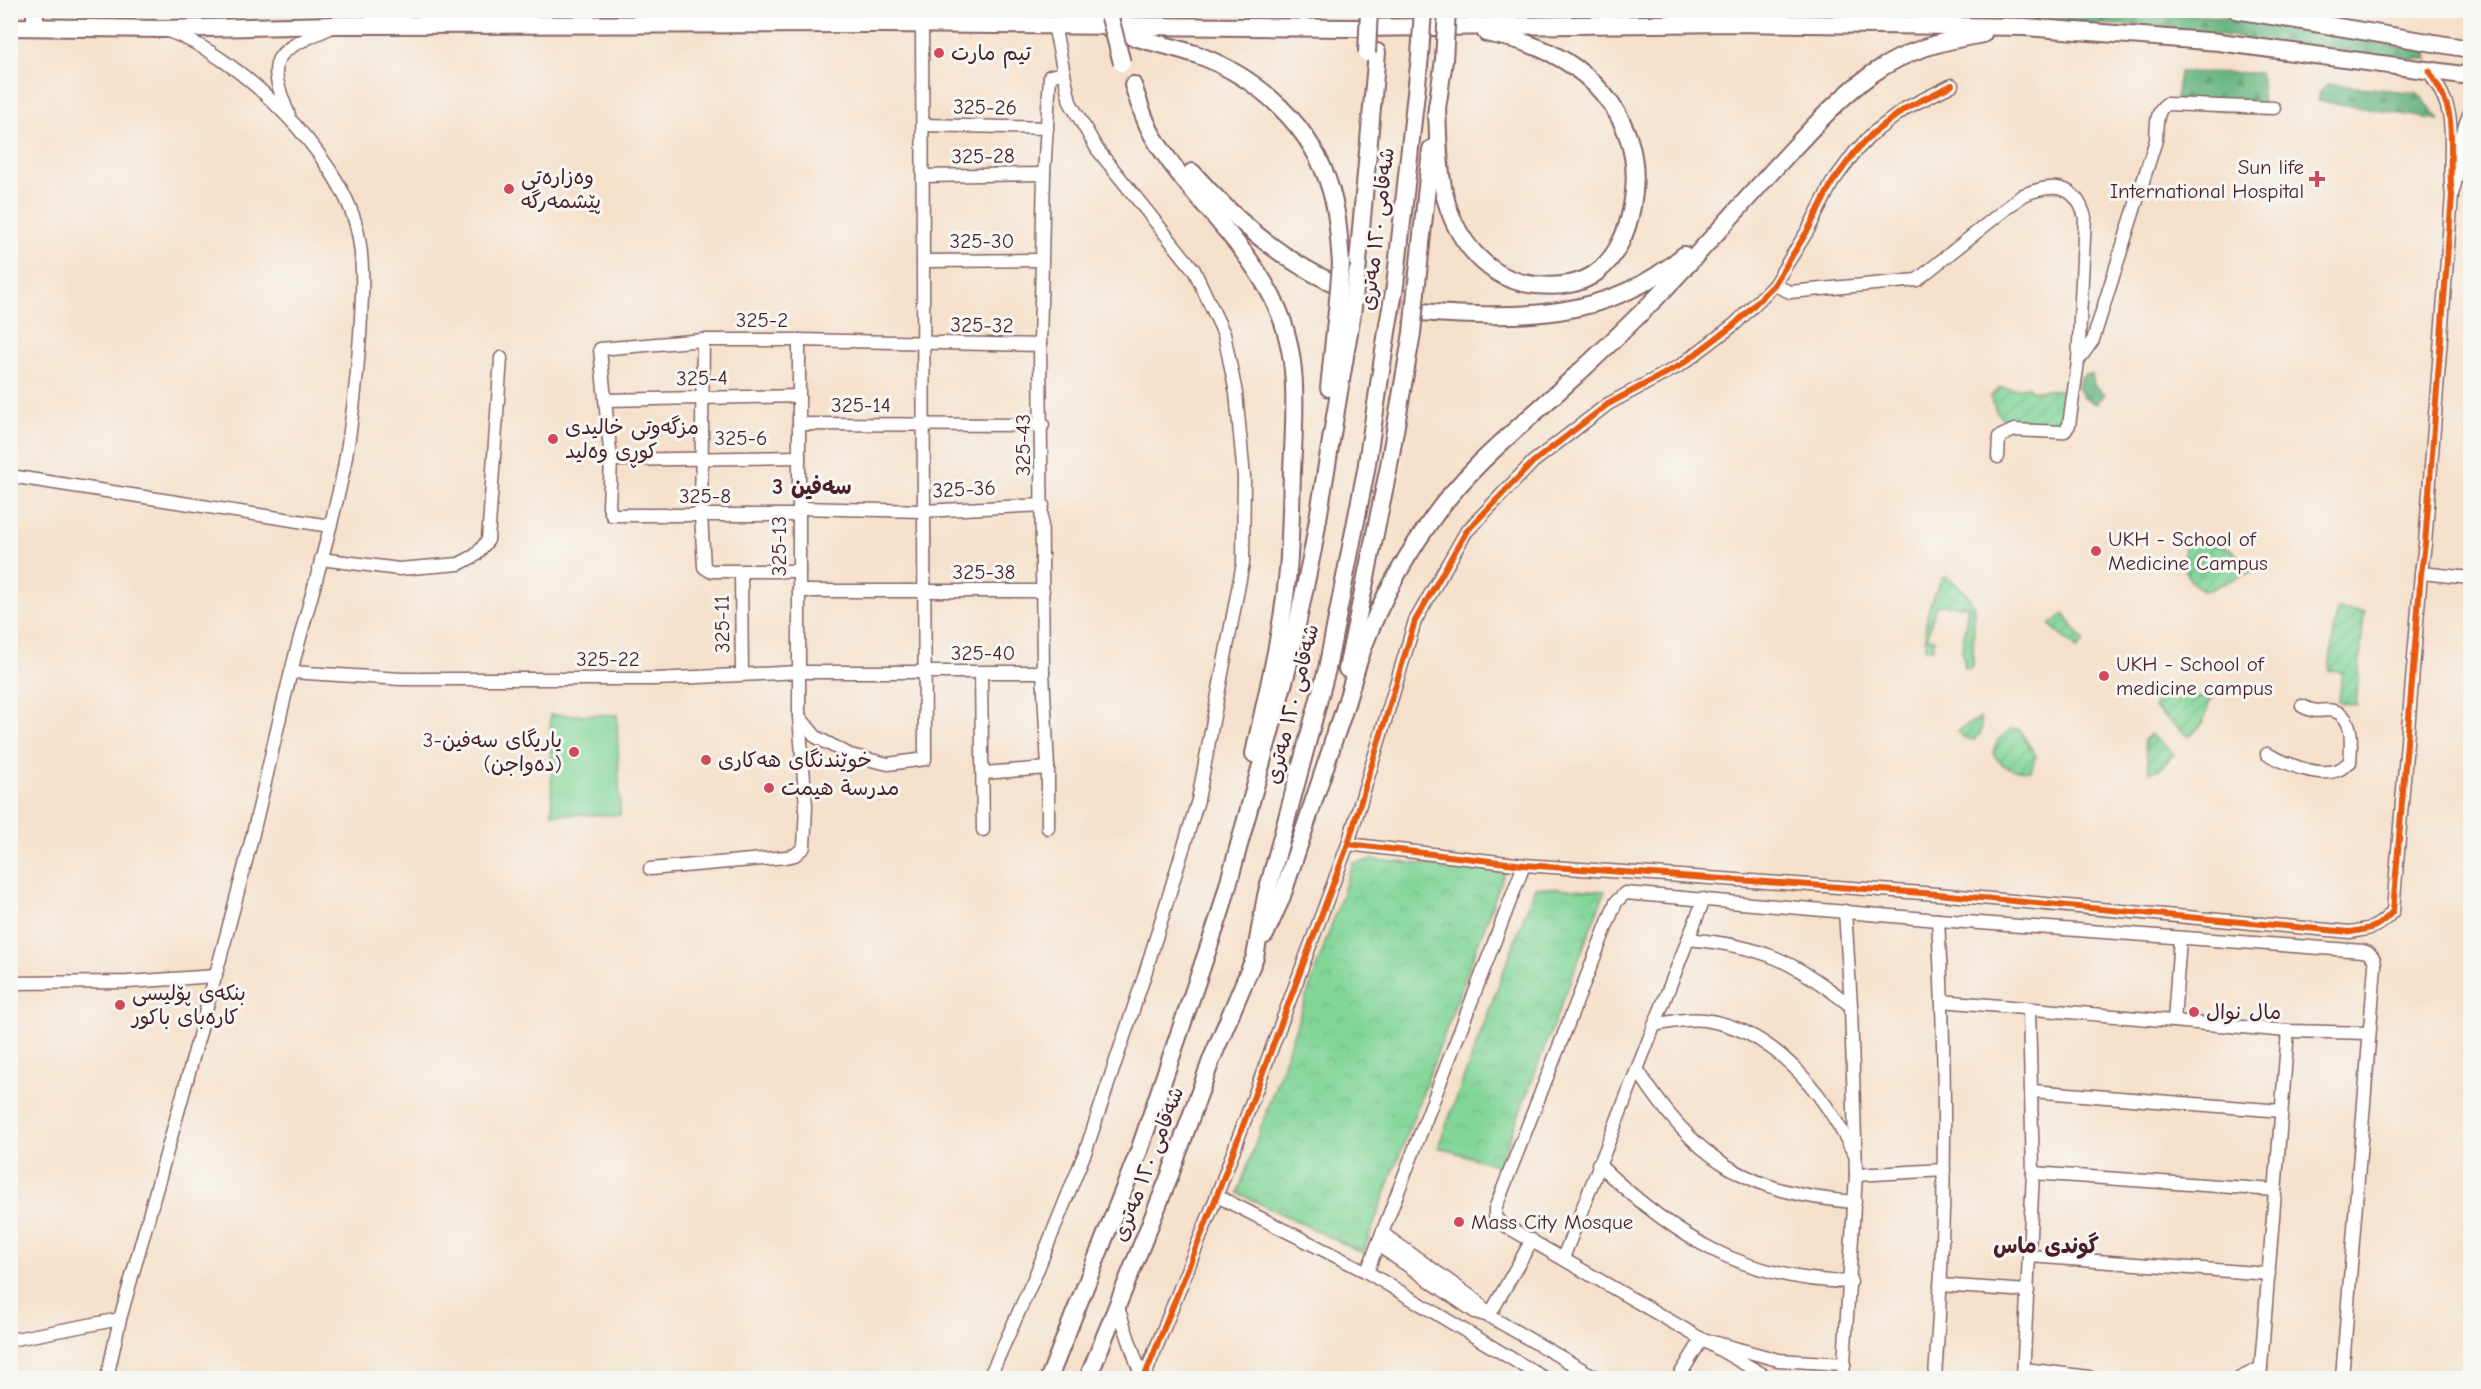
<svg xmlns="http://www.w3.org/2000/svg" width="2481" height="1389" font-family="'Comic Neue','Playpen Sans Arabic',sans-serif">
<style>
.forest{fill:url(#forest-firs);stroke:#596a56;stroke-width:1.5}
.park{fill:url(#park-crowns);stroke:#667a61;stroke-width:1.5}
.garden{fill:url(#garden-furrows);stroke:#667a61;stroke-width:1.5}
.pitch{fill:#81d597;stroke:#667a61;stroke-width:1.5}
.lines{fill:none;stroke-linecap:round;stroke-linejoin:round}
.highway-tunnel{stroke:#d3baab;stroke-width:16;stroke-dasharray:16 8;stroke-linecap:butt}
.minor-casing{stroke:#866363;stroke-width:15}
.highway-casing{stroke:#866363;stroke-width:20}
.minor{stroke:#fff;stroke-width:12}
.highway{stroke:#fff;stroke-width:16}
.highway-bridge-casing{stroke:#866363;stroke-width:20;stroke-linecap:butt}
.highway-bridge{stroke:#fff;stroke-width:16}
.cycleway-casing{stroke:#f6f6f2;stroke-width:10}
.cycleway{stroke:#e8590c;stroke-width:6}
.poi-dot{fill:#d1495b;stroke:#f6f6f2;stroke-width:2}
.labels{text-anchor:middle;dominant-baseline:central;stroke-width:6;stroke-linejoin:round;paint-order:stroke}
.poi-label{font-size:21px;fill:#4a1f2b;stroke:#f6f6f2;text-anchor:start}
.street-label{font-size:21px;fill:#4a1f2b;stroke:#f6f6f2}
.neighbourhood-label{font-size:22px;font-weight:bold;fill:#4a1f2b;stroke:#f6f6f2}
</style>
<defs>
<pattern id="forest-firs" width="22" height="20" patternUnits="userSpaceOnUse" patternTransform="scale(1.5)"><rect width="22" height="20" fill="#68b680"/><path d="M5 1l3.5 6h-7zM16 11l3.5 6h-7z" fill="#589369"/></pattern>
<pattern id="park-crowns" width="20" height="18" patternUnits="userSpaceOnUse" patternTransform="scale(1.5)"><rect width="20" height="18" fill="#81d597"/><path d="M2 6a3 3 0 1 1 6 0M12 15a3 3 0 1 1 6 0" fill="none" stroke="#71b682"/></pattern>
<pattern id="garden-furrows" width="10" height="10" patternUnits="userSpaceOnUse" patternTransform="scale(1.5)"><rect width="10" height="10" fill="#81d597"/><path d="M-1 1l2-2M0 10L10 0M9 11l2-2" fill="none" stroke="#71b682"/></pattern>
</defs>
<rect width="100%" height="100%" fill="#f6f6f2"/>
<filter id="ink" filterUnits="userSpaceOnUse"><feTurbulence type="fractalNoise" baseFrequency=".0167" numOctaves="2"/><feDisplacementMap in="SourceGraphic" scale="12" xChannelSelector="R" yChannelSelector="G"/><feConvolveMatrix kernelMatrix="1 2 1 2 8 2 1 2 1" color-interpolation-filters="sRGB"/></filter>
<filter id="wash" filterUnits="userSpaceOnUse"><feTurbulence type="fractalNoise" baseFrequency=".008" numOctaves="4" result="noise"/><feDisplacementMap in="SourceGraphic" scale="24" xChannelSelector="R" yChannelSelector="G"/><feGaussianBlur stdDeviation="1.35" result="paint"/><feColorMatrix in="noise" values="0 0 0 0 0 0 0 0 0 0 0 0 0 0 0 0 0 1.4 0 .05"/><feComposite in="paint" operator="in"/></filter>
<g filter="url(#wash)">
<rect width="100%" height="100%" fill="#f5e1cb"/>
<g class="forest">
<polygon points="2128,10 2212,16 2427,51 2428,59 2396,59 2194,31 2126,25 1953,19 1951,11"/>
<polygon points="2180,72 2260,73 2264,114 2175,105"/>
<polygon points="2329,84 2418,93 2440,120 2318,101 2320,92"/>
<polygon points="2086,374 2092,374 2094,385 2105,394 2096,404 2082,397 2077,387 2080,378"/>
</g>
<g class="park">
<polygon points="1373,860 1505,871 1363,1253 1238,1193 1353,863"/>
<polygon points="1535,887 1605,891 1499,1166 1438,1147"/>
</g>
<g class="garden">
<path d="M2029 386 2030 390H2060L2063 393 2061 417C2054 424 2013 423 2003 418 1995 413 1993 404 1991 396L2000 388 2017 389Z"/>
<path d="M2187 537 2232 550 2241 561 2256 570 2206 591C2181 581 2185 565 2183 541Z"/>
<path d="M1947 577 1965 591 1974 606 1973 667 1965 668 1962 649 1968 606 1936 605 1927 638 1934 639 1933 649 1925 648C1924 621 1929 600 1943 578Z"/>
<polygon points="2337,609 2364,612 2356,705 2339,702 2342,672 2329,670"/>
<polygon points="2064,614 2084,642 2077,649 2050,625"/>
<polygon points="2159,693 2211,699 2203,723 2189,737 2154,708"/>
<path d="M1980 718C1983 729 1982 734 1974 740L1963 737 1957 731Z"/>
<path d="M2011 729H2019L2036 756 2031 770C2015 772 2001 768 1993 753L1998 740Z"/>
<polygon points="2150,734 2174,754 2161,768 2150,772 2144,741"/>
</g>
<polygon class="pitch" points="550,715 617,715 620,815 552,814"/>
</g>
<g filter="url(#ink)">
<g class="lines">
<polyline class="highway-tunnel" points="1343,286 1421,312"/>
<defs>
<g id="minor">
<path d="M289 115C264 55 274 53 330 28"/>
<polyline points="923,125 1047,128"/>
<polyline points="923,176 1044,174"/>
<path d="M2453 191C2461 166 2458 136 2470 113"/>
<polyline points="923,261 1041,260"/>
<path d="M1774 285 1790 292 1917 280 2023 195C2053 183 2075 183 2085 217L2078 362 2069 425 2065 431 2061 432 2014 430 1999 437 1998 457"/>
<polyline points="703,340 701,515 704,567 710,571 799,571"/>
<path d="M2078 361 2093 340 2156 140C2157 127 2155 112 2166 104L2274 108"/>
<polyline points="606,400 799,396"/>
<polyline points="799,424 1043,425"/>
<polyline points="611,460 799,457"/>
<polyline points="10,476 330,526"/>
<polyline points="799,508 922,511 1043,505"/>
<polyline points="799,515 612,515 609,507 611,460 600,349 703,340 799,340 1040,345"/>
<polyline points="321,559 399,569 459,564 476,555 488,540 501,358"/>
<polyline points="741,572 742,675"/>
<polyline points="2421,573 2470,578"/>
<polyline points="799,591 1043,591"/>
<polyline points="291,672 401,679 656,679 799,672 1043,672"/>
<polyline points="981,673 983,830"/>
<polyline points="799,716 816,737 850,755 888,764 925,759 922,26"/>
<path d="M2267 754C2286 763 2316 778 2338 770 2342 769 2346 764 2350 762 2351 745 2355 717 2334 711 2321 708 2319 715 2302 706"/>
<polyline points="984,773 1048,768"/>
<polyline points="1048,828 1048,768 1043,672 1040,345 1044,174 1050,76 1063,73"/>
<path d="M1348 844 1524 865 1937 894 2350 932C2371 929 2378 928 2393 911L2421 573 2425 544 2452 195C2448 168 2454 141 2449 114 2446 98 2437 85 2429 71"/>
<polyline points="650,869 786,857 795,855 804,847 806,806 799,716 799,340"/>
<path d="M1688 939C1763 946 1792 960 1851 1006"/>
<polyline points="10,983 128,982 216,976"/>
<polyline points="1942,1001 2288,1031 2369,1033"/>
<polyline points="2174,1021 2180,938"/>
<path d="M1654 1025C1671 1022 1688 1018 1704 1020 1774 1029 1824 1093 1853 1152"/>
<path d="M1637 1069C1694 1159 1748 1194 1855 1202"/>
<polyline points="2032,1091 2281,1111"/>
<path d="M1598 1164C1675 1237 1742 1280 1851 1282"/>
<polyline points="2033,1173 2275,1190"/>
<polyline points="1856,1175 1944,1170"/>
<polyline points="1217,1196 1367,1272 1544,1378"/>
<polyline points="1382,1233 1477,1301 1489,1316"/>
<polyline points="1378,1245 1475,1312 1489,1316 1597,1378"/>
<polyline points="2030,1256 2269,1274"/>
<polyline points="1563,1258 1704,899"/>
<polyline points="1367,1272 1524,865"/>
<polyline points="1940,1285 2028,1291"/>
<polyline points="1117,1305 1142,1378"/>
<polyline points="1489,1316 1532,1240"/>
<polyline points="10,1340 120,1319"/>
<polyline points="2024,1369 2089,1377"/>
<path d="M107 1378 120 1319C163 1165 207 1012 247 857 263 796 275 734 291 672 308 604 330 537 344 468 352 424 357 379 360 335 362 300 365 263 357 229 339 155 240 56 168 31"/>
<polyline points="989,1378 1035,1276 1086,1150 1144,977 1198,800 1243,563 1244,477 1236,393 1224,334 1194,270 1097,149 1070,102 1054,25"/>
<polyline points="1144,1378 1214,1203 1348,844 1415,621 1466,532 1533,462 1608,404 1681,365 1735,324 1774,285 1808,230 1832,183 1855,152 1872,134 1906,108 1952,85"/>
<polyline points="1678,1378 1702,1339 1778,1360 1844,1364"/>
<path d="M1769 1378 1499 1222 1495 1216V1209L1616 902 1625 893 1938 920 2363 951C2371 953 2375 958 2375 966L2342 1378"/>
<polyline points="1843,1378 1856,1175 1851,1006 1845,911"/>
<path d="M1935 1378C1946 1226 1947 1072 1938 920"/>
<polyline points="2023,1378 2033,1173 2029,1010"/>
<polyline points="2240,1378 2261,1368"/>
<polyline points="2260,1378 2288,1031"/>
</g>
<g id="highway">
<polyline points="2236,10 2470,49"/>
<polyline points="10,27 162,29 336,25 880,24 1354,28 1731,23 2025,27 2219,42 2470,76"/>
<polyline points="35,27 35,10"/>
<path d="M1110 30C1139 40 1169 45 1198 55 1259 78 1313 127 1331 191 1338 214 1339 239 1341 264"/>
<path d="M1133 85C1139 103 1144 120 1153 136 1186 192 1239 235 1270 293 1301 348 1295 410 1292 471 1291 507 1291 544 1287 580 1281 639 1266 697 1254 754"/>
<path d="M1437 106C1438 134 1438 164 1444 192 1454 238 1487 281 1536 285 1557 287 1579 286 1597 272 1617 257 1628 230 1632 206 1647 128 1597 67 1526 43 1513 38 1499 36 1486 33"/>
<polyline points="1436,115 1444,60"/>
<path d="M1192 172C1232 217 1276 256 1331 282"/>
<polyline points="1357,273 1377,52"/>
<polyline points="1395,286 1420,56"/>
<polyline points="1416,292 1431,149"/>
<path d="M1421 312C1516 319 1608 321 1684 255"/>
<polyline points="1329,388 1337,311"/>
<polyline points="1347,669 1388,471 1412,333"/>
<path d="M1334 739C1344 714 1350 689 1358 663 1374 613 1400 565 1430 522 1469 465 1523 425 1573 378 1601 353 1628 326 1655 299 1701 252 1744 201 1789 153 1815 125 1841 96 1872 74 1906 50 1942 41 1983 34"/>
<polyline points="1265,935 1281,899 1331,749 1336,729"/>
<polyline points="1049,1378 1139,1151 1220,914 1288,667 1313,549 1352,314"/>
<polyline points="1088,1378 1170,1175 1212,1058 1255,957 1266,896 1327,669 1366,470 1388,325"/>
</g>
</defs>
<use href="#minor" class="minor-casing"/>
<use href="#highway" class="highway-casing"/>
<use href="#minor" class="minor"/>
<use href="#highway" class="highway"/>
<defs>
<g id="highway-bridge">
<polyline points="1108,10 1122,63"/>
<polyline points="1367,53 1369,10"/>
<polyline points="1420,56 1423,10"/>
<polyline points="1444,60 1447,10"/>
<polyline points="1337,311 1341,264"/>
<polyline points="1352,314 1357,273"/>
<polyline points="1388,325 1395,286"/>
<polyline points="1412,333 1416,292"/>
</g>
</defs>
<use href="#highway-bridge" class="highway-bridge-casing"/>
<use href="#highway-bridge" class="highway-bridge"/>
<defs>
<g id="cycleway">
<path d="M1348 844 1524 865 1937 894 2350 932C2371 929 2378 928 2393 911L2421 573 2425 544 2452 195C2448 168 2454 141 2449 114 2446 98 2437 85 2429 71"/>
<polyline points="1144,1378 1214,1203 1348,844 1415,621 1466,532 1533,462 1608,404 1681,365 1735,324 1774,285 1808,230 1832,183 1855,152 1872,134 1906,108 1952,85"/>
</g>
</defs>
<use href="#cycleway" class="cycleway-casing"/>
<use href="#cycleway" class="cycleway"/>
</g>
</g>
<g class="poi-dot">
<circle cx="939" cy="53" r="6"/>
<path d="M2314 170h6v6h6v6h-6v6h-6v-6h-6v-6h6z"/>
<circle cx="509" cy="189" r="6"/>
<circle cx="553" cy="439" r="6"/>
<circle cx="2096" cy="551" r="6"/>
<circle cx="2104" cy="676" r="6"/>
<circle cx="574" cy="752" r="6"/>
<circle cx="706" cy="760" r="6"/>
<circle cx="769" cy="788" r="6"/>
<circle cx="120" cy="1005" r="6"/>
<circle cx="2194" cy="1012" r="6"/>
<circle cx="1459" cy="1222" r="6"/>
</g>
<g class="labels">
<g class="poi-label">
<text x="951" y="53">تيم مارت</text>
<text x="2304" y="167" text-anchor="end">Sun life<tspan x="2304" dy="24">International Hospital</tspan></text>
<text x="521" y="177">وەزارەتی<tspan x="521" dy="24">پێشمەرگە</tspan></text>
<text x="565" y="427">مزگەوتی خالیدی<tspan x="565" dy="24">کوڕی وەلید</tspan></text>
<text x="2108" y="539">UKH - School of<tspan x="2108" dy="24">Medicine Campus</tspan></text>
<text x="2116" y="664">UKH - School of<tspan x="2116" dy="24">medicine campus</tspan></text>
<text x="562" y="740" text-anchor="end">یاریگای سەفین-3<tspan x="562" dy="24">(دەواجن)</tspan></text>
<text x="718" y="760">خوێندنگای هەکاری</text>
<text x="781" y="788">مدرسة هيمت</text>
<text x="132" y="993">بنکەی پۆلیسی<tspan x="132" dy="24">کارەبای باکور</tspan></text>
<text x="2206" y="1012">مال نوال</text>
<text x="1471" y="1222">Mass City Mosque</text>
</g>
<g class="street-label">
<text transform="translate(985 107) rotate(1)">325-26</text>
<text transform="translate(983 156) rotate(-1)">325-28</text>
<text transform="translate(1377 229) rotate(-83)">شەقامی ١٢٠ مەتری</text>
<text x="982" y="241">325-30</text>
<text x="762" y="320">325-2</text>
<text transform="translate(982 325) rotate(1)">325-32</text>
<text transform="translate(702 378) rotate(-1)">325-4</text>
<text x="861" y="405">325-14</text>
<text x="741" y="438">325-6</text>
<text transform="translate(1023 445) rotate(-90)">325-43</text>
<text transform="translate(964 489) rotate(-3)">325-36</text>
<text x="705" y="496">325-8</text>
<text transform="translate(779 546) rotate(-90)">325-13</text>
<text x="984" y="572">325-38</text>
<text transform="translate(722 624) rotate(-91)">325-11</text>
<text x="983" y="653">325-40</text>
<text x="608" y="659">325-22</text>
<text transform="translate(1292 704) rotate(-76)">شەقامی ١٢٠ مەتری</text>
<text transform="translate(1148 1164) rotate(-69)">شەقامی ١٢٠ مەتری</text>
</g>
<g class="neighbourhood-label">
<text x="812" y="487">سەفین 3</text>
<text x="2046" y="1246">گوندی ماس</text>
</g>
</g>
<rect width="2481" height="1389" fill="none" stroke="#f6f6f2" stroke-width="36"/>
</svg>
